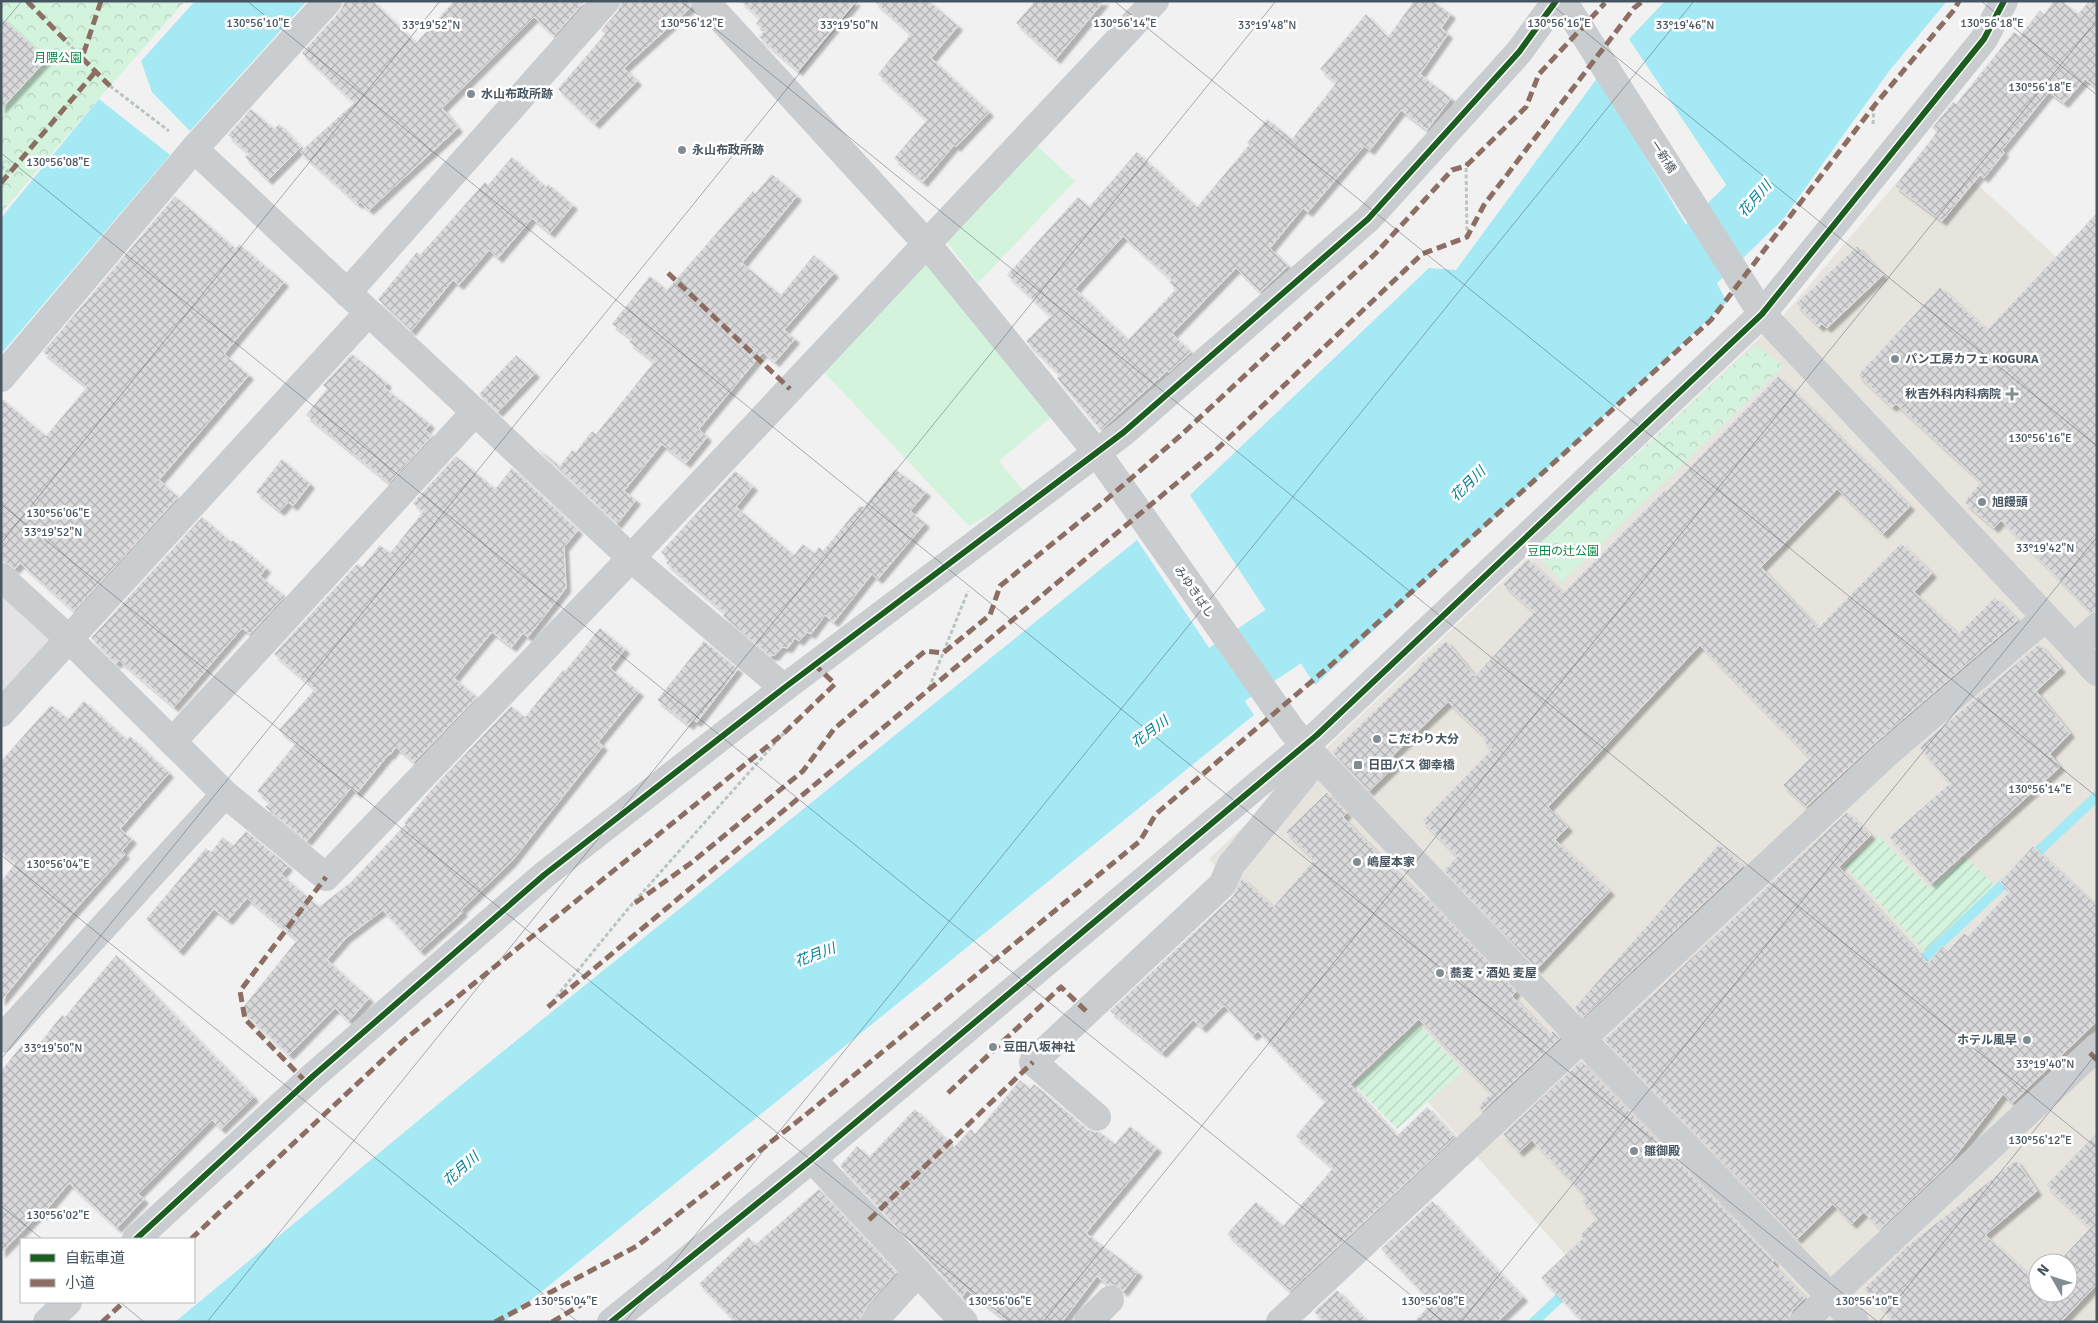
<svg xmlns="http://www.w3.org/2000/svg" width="2098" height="1323" font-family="Signika,'Noto Sans JP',sans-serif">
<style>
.commercial{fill:#e7e4de;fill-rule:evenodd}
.education{fill:#e3e2e4}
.grass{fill:#d3f3dd}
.park{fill:url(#park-crowns)}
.garden{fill:url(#garden-furrows)}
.water{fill:#a4e9f4}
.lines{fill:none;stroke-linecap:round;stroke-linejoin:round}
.stream{stroke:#a4e9f4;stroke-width:10}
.river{stroke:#a4e9f4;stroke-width:64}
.building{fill:url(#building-cross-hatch);stroke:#e3e3e4;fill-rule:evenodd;filter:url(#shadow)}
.path{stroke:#b7c6c1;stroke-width:3;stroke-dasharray:4 2.5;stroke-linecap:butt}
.minor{stroke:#cacdd0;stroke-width:28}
.quiet{stroke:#8d6e63;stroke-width:5;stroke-dasharray:10 5;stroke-linecap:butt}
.cycleway-casing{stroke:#fff;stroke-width:9}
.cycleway{stroke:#1b5e20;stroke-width:6}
.ticks{fill:none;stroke:#465560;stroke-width:1;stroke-opacity:0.45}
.poi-dot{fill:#828c93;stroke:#fff;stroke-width:2}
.labels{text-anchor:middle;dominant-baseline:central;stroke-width:5;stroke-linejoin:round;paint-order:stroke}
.park-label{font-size:12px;fill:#0d8441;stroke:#fff}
.poi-label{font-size:12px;font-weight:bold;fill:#465560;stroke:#fff;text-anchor:start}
.street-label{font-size:12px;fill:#465560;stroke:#fff}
.water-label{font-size:14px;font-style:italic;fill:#038197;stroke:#fff}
.ticks-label{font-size:12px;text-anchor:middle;fill:#465560;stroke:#fff;stroke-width:5;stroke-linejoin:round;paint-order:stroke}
</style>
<defs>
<pattern id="park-crowns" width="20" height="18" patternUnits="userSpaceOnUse" patternTransform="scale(1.25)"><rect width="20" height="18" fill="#d3f3dd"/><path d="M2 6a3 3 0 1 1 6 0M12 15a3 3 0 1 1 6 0" fill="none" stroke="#b6d2c0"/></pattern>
<pattern id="garden-furrows" width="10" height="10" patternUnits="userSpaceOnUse" patternTransform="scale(1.25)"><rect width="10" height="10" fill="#d3f3dd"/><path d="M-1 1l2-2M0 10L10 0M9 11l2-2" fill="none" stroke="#b6d2c0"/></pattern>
<pattern id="building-cross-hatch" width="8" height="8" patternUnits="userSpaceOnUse" patternTransform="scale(1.25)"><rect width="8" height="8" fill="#d9d9db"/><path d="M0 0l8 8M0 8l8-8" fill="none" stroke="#b2b3b5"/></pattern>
<filter id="shadow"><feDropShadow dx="4.5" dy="4.5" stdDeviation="1" flood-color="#0004"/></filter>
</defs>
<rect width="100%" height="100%" fill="#f2f1f1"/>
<path class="commercial" d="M1931 142 2097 294V1322H1626L1209 859 1783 316ZM2038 1263H2068V1293H2038Z"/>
<polygon class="education" points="1,592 53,640 1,696"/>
<g class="grass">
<polygon points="1034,143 1075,181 978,283 944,238"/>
<polygon points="926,253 1056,413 999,461 1025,493 969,526 820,368"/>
</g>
<g class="park">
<polygon points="1,1 185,1 110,86 1,213"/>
<polygon points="1755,345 1783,366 1562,582 1532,550"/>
</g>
<g class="garden">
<polygon points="1879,836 1929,888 1966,858 1996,886 1925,951 1845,866"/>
<polygon points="1418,1023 1463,1071 1397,1129 1354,1084"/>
</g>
<g class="water">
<polygon points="195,1 307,1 190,131 152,92 141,61"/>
<polygon points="1665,1 1947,1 1757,231 1629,39"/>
<polygon points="1598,77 1683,220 1727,302 1315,685 1190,495 1429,268 1456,270"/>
<polygon points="99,99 170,155 1,354 1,218"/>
<polygon points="1137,540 1254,715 504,1322 175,1322 465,1082"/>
</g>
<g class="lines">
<g class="stream">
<polyline points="2030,859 2097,796"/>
<polyline points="1915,967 2012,876"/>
<polyline points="1534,1322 1570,1288"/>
</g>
<g class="river">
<polyline points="1638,315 1758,199 1862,54 1897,1"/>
<polyline points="1157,727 1229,673 1357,587"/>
</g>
</g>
<g class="building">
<polygon points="345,1 373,1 416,43 454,1 585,1 554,36 534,17 442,108 458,128 369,210 360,202 358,204 300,152 354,103 302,53 340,11"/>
<polygon points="621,1 690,1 691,7 624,68 637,81 595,124 558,89 605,34 601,30 618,11"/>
<polygon points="741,1 856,1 798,71 759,37 765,30 756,24 760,18"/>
<polygon points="874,1 929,1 958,26 931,58 989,112 956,147 954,145 923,182 894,158 927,120 878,74 911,34"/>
<polygon points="1035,1 1104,1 1056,59 1016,23"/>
<path d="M1414 1H1433L1451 14 1441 28 1448 34 1420 74 1451 98 1427 130 1401 110 1370 150 1364 146 1308 212 1303 208 1270 248 1288 266 1260 292 1236 268 1172 334 1191 352 1169 372 1167 371 1101 430 1057 378 1060 375 1026 341 1051 316 1007 275 1078 197 1089 207 1137 152 1197 207 1249 145 1247 143 1267 119 1292 139 1336 83 1320 69 1366 14 1388 37ZM1123 236 1172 280 1169 282 1176 289 1128 340 1075 289Z"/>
<polygon points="2054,1 2062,1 2078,14 2089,1 2097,1 2097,88 2085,79 2064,103 2049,92 2002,150 2004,153 1984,178 1980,175 1942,221 1895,186 1937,132 1932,128 1953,102 1956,104 2014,32 2020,36 2040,10 2044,14"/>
<polygon points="1,17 47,59 1,109"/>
<polygon points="251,109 274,129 279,124 301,147 268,180 245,157 249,154 228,135"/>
<polygon points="512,157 546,187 548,184 573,205 550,233 532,218 498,258 489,250 459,285 453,280 411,331 378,299 417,252 420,255 485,182 488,185"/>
<polygon points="772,174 797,196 742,263 781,295 814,255 834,273 784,330 795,339 775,362 763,352 699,429 707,437 686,463 662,444 624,491 636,500 617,524 537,448 560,466 572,450 576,452 592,431 596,434 654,362 629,342 632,339 612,324 650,276 667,290 753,191 755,194"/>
<polygon points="175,196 236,249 239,244 284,282 224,354 249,375 159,480 178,497 74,611 20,563 15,569 5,562 1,562 1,398 46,436 87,387 43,352"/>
<polygon points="2097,213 2097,612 2092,613 2001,520 1994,528 1964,502 1981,482 1896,404 1892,407 1858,375 1940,287 1987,330"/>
<polygon points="1857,246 1883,275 1827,328 1822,324 1819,327 1796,304"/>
<polygon points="352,354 387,383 384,387 430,424 425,430 432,436 389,483 306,415 327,389 323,385"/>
<polygon points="516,355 535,373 498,412 479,394"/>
<polygon points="1778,376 1910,506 1883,534 1837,489 1761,567 1818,628 1901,543 1932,573 1914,592 1958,634 1995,597 2018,620 1875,743 1806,807 1783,785 1810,758 1700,645 1548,807 1568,827 1555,840 1610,891 1537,969 1444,871 1457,856 1422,821 1492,749 1483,741 1486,738 1448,702 1392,756 1399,762 1369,791 1332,752 1420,667 1418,666 1446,641 1475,676 1534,612 1503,584 1528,559 1563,593 1666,489 1668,490 1689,468"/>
<polygon points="456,456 495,489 512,468 578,530 564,547 566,588 528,637 523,633 512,647 492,632 454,678 477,697 414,762 396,747 390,755 389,754 357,793 351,788 307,841 265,807 270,802 257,791 296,743 279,730 315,689 274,654 357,564 362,567 380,545 390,553 423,512 413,503"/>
<polygon points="282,459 310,484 293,506 288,502 280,511 256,492"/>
<polygon points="895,469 926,492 910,511 925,523 878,579 872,574 834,622 825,615 811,634 807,632 799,641 795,638 788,648 782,647 775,655 770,656 723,616 725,613 666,563 669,560 661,552 735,471 753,486 736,507 794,555 803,544 814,553 819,547 823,551 860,506 864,507"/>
<polygon points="202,517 231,542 233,540 266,568 260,576 285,596 250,634 242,628 174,707 119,660 116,664 91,638"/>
<polygon points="600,628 625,649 610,668 639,692 598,742 603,746 512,861 461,910 463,912 420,951 383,910 346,938 327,960 369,998 349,1021 335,1008 289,1055 241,1010 297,940 247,898 228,920 214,909 179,951 146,919 206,848 211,852 223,837 233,846 246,831 288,866 281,874 319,907 351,882 406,824 404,823 432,789 511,706 525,717 563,670 565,671"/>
<polygon points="704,641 738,669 697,722 693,720 689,725 657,700"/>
<polygon points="2039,644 2061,668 2036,691 2070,733 2050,754 2060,767 1931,884 1889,837 1950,783 1919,747"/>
<polygon points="84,701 127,740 130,736 169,773 120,829 132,839 122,851 125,854 68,918 1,1001 1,881 15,864 1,851 1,761 51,705 68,719"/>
<polygon points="1327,792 1347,813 1343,817 1353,828 1422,897 1424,895 1516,991 1512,996 1549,1035 1553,1031 1560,1038 1482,1111 1478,1107 1491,1093 1419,1019 1350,1084 1397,1136 1427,1107 1455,1137 1290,1291 1227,1234 1256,1202 1283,1226 1333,1168 1296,1136 1325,1102 1258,1031 1253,1036 1225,1006 1222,1007 1202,1028 1193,1020 1162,1053 1110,1011 1233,896 1242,878 1273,907 1314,860 1286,832"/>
<polygon points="1847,812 1871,835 1839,867 1928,963 1943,946 1948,951 1964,933 1968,936 2010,891 2000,882 2033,846 2097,906 2097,1021 2012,1103 2003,1094 1950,1163 1880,1229 1864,1212 1852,1224 1833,1204 1797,1239 1604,1040"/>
<polygon points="1719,844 1743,866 1583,1017 1574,1008"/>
<polygon points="116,955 254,1097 221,1129 212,1120 138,1194 144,1199 117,1228 69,1183 42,1215 40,1213 1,1253 1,1071 22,1045 32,1053 62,1015 65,1017"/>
<polygon points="1581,1061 1774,1261 1772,1263 1805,1298 1792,1311 1788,1322 1583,1322 1541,1278 1583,1238 1580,1235 1597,1218 1582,1201 1586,1197 1532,1140 1519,1152 1503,1134"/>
<polygon points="1020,1080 1030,1089 1034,1084 1087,1129 1094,1132 1100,1132 1115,1144 1130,1126 1157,1148 1086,1233 1138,1272 1123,1292 1121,1289 1114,1285 1108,1285 1097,1276 1062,1322 1008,1322 967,1290 962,1297 840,1166 857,1146 869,1157 915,1109 954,1147 971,1129 975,1134"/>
<polygon points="2097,1133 2097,1284 2061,1322 1895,1322 1864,1289 1906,1247 2016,1160 2037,1191 1985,1235 2038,1283 2038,1293 2068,1293 2068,1263 2057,1263 2090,1228 2046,1185"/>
<polygon points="819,1189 896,1272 867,1306 859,1322 736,1322 699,1284 748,1237 755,1245"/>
<polygon points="1432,1201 1523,1297 1497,1322 1414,1322 1432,1303 1381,1249"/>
<polygon points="1337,1290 1368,1322 1325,1322 1314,1312"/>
</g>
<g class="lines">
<g class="path">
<polyline points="67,42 82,58"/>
<polyline points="110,86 169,131"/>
<polyline points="1873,124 1874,106"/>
<polyline points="1,166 10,173"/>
<polyline points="1467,237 1466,166 1467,159"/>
<polyline points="929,688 968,591"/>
<polyline points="548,1007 627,910 784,733"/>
</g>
<g class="minor">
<polyline points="705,1 927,244 1098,454 1291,729 1305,746 1582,1039 1855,1322"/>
<polyline points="1563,1 1762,314 2097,672"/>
<polyline points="194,149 631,558 784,688"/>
<polyline points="347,293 606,1"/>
<polyline points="1,378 194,149 328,1"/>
<polyline points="1,577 69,639 225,794 326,877 631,558 1155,1"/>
<polyline points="2074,648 2097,627"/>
<polyline points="1,713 368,313"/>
<polyline points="172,742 475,412"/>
<polyline points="1,1039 225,794"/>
<polyline points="1097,1117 1033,1062 1222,885 1231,865 1317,759"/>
<polyline points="812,1159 964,1322"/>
<polyline points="136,1239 312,1077 544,875 784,688 1124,432 1368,219 1519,52 1556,1"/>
<polyline points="47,1322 68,1302"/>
<polyline points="611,1322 812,1159 1317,735 1762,314 1984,39 2004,1"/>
<polyline points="875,1322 880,1314 918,1272"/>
<polyline points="1088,1322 1110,1300"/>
<polyline points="1280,1322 1885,755 2045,618"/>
<polyline points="1803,1322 2097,1047"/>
</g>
<g class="quiet">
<polyline points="27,1 67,42"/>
<polyline points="101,1 82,58 110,86"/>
<polyline points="1,183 96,71"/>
<polyline points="668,273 790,389"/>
<polyline points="635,903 691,863 803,771 834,729 925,651 943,653 990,615 1000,586 1099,506 1180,436 1375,254 1452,170 1466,166 1526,107 1539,74 1605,3"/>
<polyline points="548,1007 1214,452 1422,254 1467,237 1484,205 1634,8 1643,1"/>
<polyline points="2090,1053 2097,1060"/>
<polyline points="306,1082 245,1019 240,991 326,877"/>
<polyline points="948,1093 1061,987 1086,1011"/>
<polyline points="869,1220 1033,1062"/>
<polyline points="191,1239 404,1040 784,733 835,684 815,665"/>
<polyline points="102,1322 124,1302"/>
<polyline points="495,1322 637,1246 803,1117 1140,841 1156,814 1331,665 1711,320 1874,106 1954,10 1959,1"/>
<polyline points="552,1322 589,1300"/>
</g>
<defs>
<g id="cycleway">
<polyline points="136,1239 312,1077 544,875 784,688 1124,432 1368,219 1519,52 1556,1"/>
<polyline points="611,1322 812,1159 1317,735 1762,314 1984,39 2004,1"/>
</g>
</defs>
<use href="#cycleway" class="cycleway-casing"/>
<use href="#cycleway" class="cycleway"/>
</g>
<path class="ticks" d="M247 1 1878 1322M681 1 2097 1148M1114 1 2097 797M1547 1 2097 446M1981 1 2097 95M1 26 22 1M1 153 1444 1322M1 504 1011 1322M1 543 440 1M1 855 578 1322M1 1059 858 1M1 1206 42 1239M120 1302 144 1322M207 1322 1276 1M625 1322 1694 1M1043 1322 2097 20M1461 1322 2097 537M1879 1322 2097 1053"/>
<g class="poi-dot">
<circle cx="471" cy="94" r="5"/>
<circle cx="682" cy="150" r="5"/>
<circle cx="1895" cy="359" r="5"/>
<path d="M2009.5 386.5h5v5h5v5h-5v5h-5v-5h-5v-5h5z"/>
<circle cx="1982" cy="502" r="5"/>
<circle cx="1377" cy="739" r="5"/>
<rect x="1353" y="760" width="10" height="10" rx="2.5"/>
<circle cx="1357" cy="862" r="5"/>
<circle cx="1440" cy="973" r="5"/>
<circle cx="2027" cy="1040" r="5"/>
<circle cx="993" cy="1047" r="5"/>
<circle cx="1634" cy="1151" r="5"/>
</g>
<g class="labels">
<g class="park-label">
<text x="58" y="58">月隈公園</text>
<text x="1563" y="551">豆田の辻公園</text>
</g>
<g class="poi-label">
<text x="481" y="94">水山布政所跡</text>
<text x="692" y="150">永山布政所跡</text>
<text x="1905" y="359">パン工房カフェ KOGURA</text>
<text x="2001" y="394" text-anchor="end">秋吉外科内科病院</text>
<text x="1992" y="502">旭饅頭</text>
<text x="1387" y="739">こだわり大分</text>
<text x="1368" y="765">日田バス 御幸橋</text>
<text x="1367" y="862">嶋屋本家</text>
<text x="1450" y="973">蕎麦・酒処 麦屋</text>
<text x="2017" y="1040" text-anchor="end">ホテル風早</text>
<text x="1003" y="1047">豆田八坂神社</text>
<text x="1644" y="1151">雛御殿</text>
</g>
<g class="street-label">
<text transform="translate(1663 157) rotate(57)">一新橋</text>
<text transform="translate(1194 592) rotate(55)">みゆきばし</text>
</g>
<g class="water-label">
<text transform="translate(1755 199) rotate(-49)">花月川</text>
<text transform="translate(1468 484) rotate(-45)">花月川</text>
<text transform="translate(1150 732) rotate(-37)">花月川</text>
<text transform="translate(815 955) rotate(-21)">花月川</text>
<text transform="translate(461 1169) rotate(-42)">花月川</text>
</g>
</g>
<g class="ticks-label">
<text x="1992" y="27">130°56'18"E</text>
<text x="258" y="27">130°56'10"E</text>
<text x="692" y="27">130°56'12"E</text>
<text x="1125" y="27">130°56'14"E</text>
<text x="1559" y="27">130°56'16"E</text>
<text x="431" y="29">33°19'52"N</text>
<text x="849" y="29">33°19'50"N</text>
<text x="1267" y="29">33°19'48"N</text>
<text x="1685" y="29">33°19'46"N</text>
<text x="2040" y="91">130°56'18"E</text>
<text x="58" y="166">130°56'08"E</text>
<text x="2040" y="442">130°56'16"E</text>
<text x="58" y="517">130°56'06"E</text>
<text x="53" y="536">33°19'52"N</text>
<text x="2045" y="552">33°19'42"N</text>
<text x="2040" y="793">130°56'14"E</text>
<text x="58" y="868">130°56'04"E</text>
<text x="53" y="1052">33°19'50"N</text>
<text x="2045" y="1068">33°19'40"N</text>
<text x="2040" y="1144">130°56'12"E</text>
<text x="58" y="1219">130°56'02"E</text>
<text x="566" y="1305">130°56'04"E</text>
<text x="1000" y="1305">130°56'06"E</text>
<text x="1433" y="1305">130°56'08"E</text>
<text x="1867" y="1305">130°56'10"E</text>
</g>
<rect width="2098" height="1323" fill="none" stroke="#465560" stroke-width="5"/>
<rect x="20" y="1238" width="175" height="65" fill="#ffffff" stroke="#b5bbbf"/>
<rect x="30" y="1254" width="25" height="8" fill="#1b5e20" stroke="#b5bbbf"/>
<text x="65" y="1263" font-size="15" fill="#465560">自転車道</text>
<rect x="30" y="1279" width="25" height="8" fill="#8d6e63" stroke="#b5bbbf"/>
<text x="65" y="1288" font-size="15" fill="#465560">小道</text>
<g transform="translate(2053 1278) rotate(309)"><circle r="24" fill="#ffffff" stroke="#b5bbbf"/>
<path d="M0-4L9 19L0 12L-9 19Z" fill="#828c93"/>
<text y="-8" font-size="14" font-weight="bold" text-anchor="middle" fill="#465560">N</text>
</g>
</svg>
